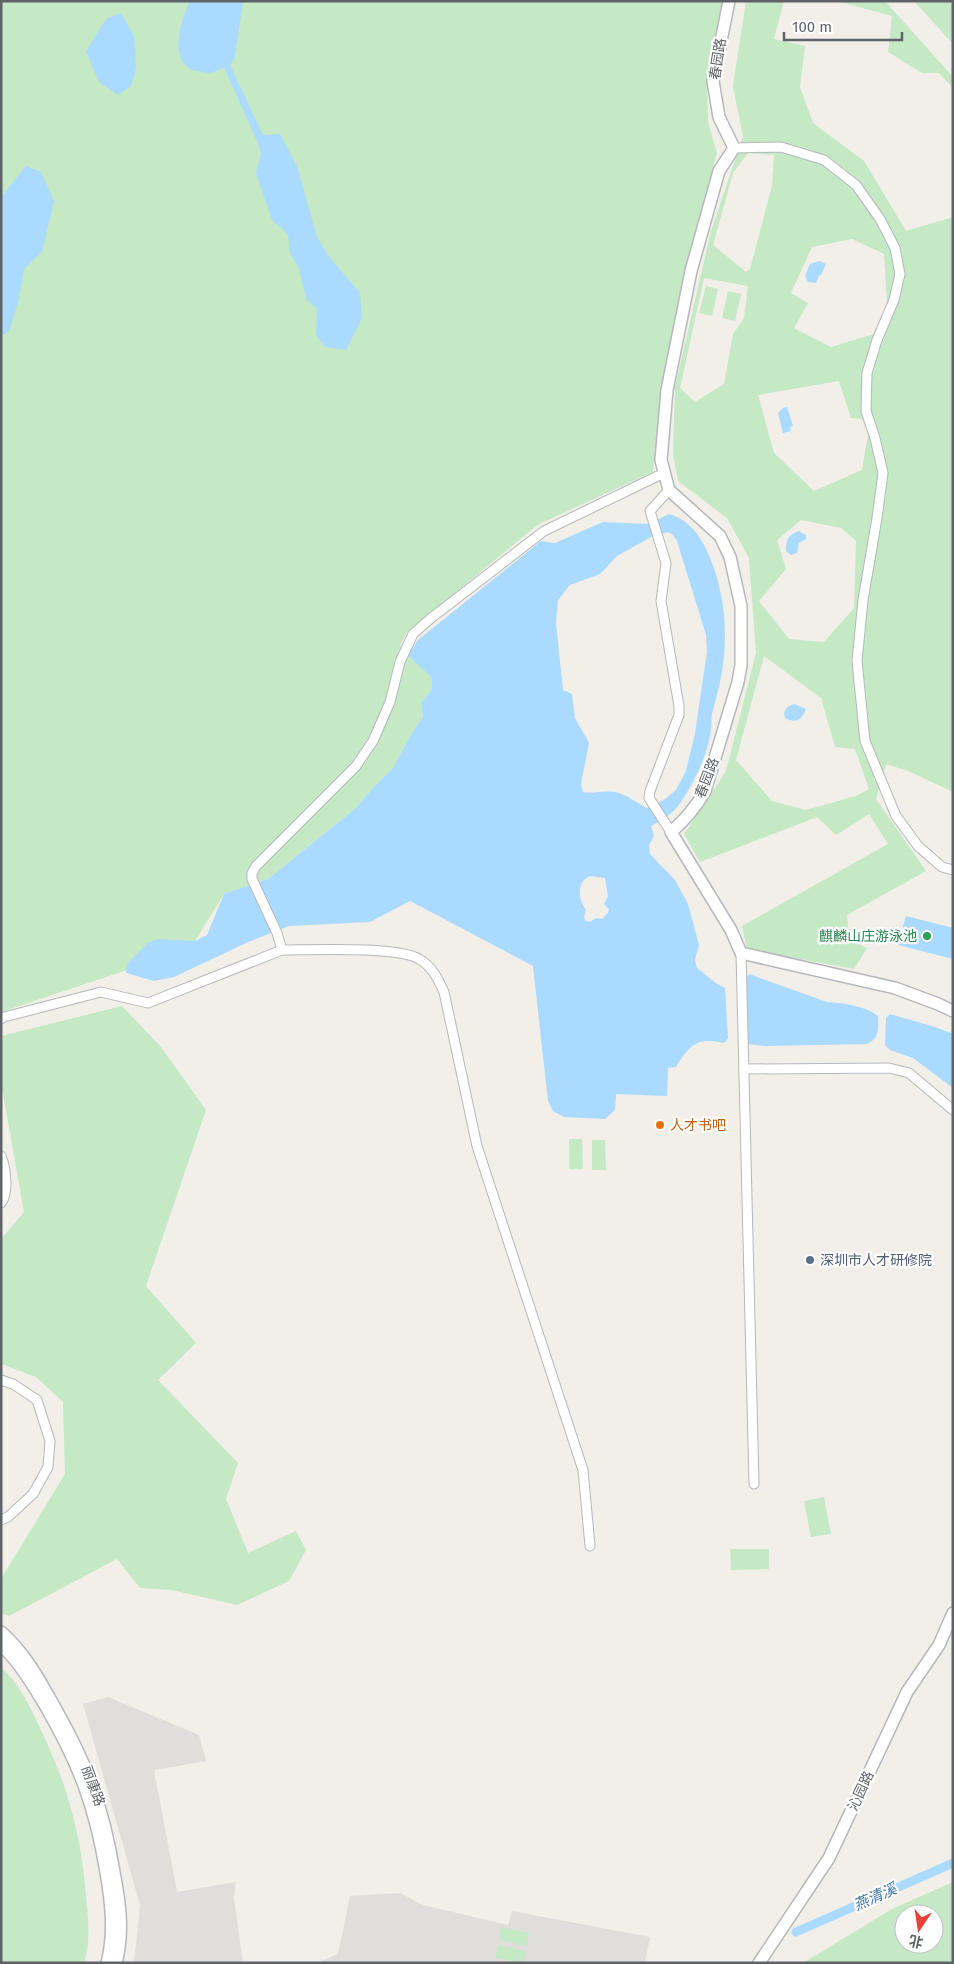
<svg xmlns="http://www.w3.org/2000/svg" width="954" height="1964" font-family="'Fira Sans','Noto Sans SC',sans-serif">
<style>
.industrial{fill:#e0deda}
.green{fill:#c5e8c5;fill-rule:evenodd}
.water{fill:#aadaff;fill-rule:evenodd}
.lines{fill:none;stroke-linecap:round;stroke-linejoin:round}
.canal{stroke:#aadaff;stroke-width:9}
.minor-casing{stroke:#b5b8bc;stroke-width:11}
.tertiary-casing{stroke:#b5b8bc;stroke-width:14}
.minor{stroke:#fff;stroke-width:9}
.tertiary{stroke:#fff;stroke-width:11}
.leisure-dot{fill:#2e9e5b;stroke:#fff;stroke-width:2}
.food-dot{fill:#e8710a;stroke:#fff;stroke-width:2}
.service-dot{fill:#5c6f8a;stroke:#fff;stroke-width:2}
.labels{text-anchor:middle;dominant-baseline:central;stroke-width:4.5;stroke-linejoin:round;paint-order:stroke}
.street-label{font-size:14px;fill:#5f6368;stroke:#fff}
.leisure-label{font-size:14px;fill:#27864d;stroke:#fff;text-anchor:end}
.food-label{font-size:14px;fill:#c56008;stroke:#fff;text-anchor:start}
.service-label{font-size:14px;fill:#4e5e75;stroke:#fff;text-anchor:start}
.water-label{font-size:15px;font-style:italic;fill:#4174aa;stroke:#fff}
</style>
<rect width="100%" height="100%" fill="#f1efe8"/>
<g class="industrial">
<polygon points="108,1697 199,1735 206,1761 154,1770 177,1892 236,1882 234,1898 243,1963 134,1963 140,1905 83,1704"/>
<polygon points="400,1893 423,1905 508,1925 512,1911 650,1937 645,1963 321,1963 321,1961 338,1954 350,1896"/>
</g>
<g class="green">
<polygon points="1,1 722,1 707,80 708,122 717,153 685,269 661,388 653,472 539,524 407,632 400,646 432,678 432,690 421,703 423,717 413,731 393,768 373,788 356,808 268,879 224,894 190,949 1,1012"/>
<path d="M746 1H784L774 39 805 46 800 87 813 123 864 161 906 231 953 217V792L908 771 886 764 876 799 926 871 847 915 849 939 867 948 854 969 747 949 742 926 888 844 869 814 836 835 817 817 700 862 684 834 726 771 756 653 749 558 727 518 678 481 673 454 675 387 711 231 743 137 733 86ZM748 153 774 155 772 186 750 269 746 272 713 245 733 173ZM852 239 884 254 887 304 874 334 831 347 794 328 808 303 791 293 812 247ZM704 278 748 286 744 318 733 334 724 384 695 402 680 388ZM839 381 851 418 862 419 868 434 862 470 814 491 774 453 758 395ZM801 520 841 528 856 541 854 608 824 642 789 639 759 601 786 569 777 540ZM764 656 821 698 835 747 855 749 869 789 856 796 806 810 772 801 736 760Z"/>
<polygon points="837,1 885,1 953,77 953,88 939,73 922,73 888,52 892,16"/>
<polygon points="914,1 953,1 953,44"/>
<polygon points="706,286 718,289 712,316 699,313"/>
<polygon points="728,291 741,294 735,321 722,318"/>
<polygon points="122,1006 161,1047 206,1110 146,1286 196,1343 158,1380 238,1463 226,1499 248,1553 296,1531 306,1550 289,1581 237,1605 172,1590 140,1588 117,1559 9,1616 1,1613 1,1579 65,1474 63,1402 36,1377 1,1364 1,1239 24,1212 1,1082 1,1036"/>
<polygon points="582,1139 583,1169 569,1169 569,1139"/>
<polygon points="592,1140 605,1140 606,1170 592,1170"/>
<polygon points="824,1497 831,1534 811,1537 804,1501"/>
<polygon points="730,1549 769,1549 769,1569 731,1570"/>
<path d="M1 1667C18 1682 29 1704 38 1724 67 1783 80 1829 86 1895 88 1917 91 1941 84 1963H1Z"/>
<path d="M953 1882V1963H803L892 1909ZM904 1914H934V1944H904Z"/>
<polygon points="501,1927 529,1933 527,1946 499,1940"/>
<polygon points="498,1945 526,1951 523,1963 495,1958"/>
</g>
<g class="water">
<path d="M190 1H243L235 57 230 65 263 135 280 134 297 166 317 237 329 257 360 293 362 318 346 350 325 347 316 335 317 309 306 299 299 268 290 253 288 234 272 220 256 173 261 153 257 141 224 67C221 68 217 71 213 72 209 74 203 72 198 71 166 66 181 19 190 1Z"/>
<polygon points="121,13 134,36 136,68 131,86 118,95 99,82 86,51 106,19"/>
<polygon points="26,166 41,172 54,201 42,252 24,269 19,299 9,331 1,336 1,197"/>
<polygon points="819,261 826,264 821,275 819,275 816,283 808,282 805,276 810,264"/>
<polygon points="787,407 793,426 790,427 791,431 783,433 778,413 783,408"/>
<path d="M669 514C689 520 700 535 708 553 725 591 729 636 721 677 719 689 715 701 712 714 711 721 712 729 710 736 706 758 693 784 681 802 674 813 662 820 651 826L654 836 649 845 650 854 675 880 688 904 699 945 695 960 697 968 717 984 725 988 728 1038 724 1043C696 1037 690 1045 676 1067L668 1068 667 1096 616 1094 615 1110 605 1119 564 1117 553 1111 548 1101 533 966 410 901 370 922 289 926 246 943 174 977 154 981 126 973 127 964 148 943 157 939 195 941 207 935 224 894 268 879 356 808 373 788 393 768 413 731 423 717 421 703 432 690V678L408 655 418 640 541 541 555 543 603 522 649 524ZM667 532 672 534 677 541 706 635 707 652 695 733 686 771 676 790 664 800 647 808C637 803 626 794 615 792 604 790 593 794 583 792L581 784 589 743 575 718 572 694 563 690 556 623 558 600 570 585 600 574 617 556 651 537ZM590 876 605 878 608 896 604 904 609 909 608 913 602 919 596 918 590 922 586 921 584 917 586 910C578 899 576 882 590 876Z"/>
<path d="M799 531 806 535V539L799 543 797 553 791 555 786 551C785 540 789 534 799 531Z"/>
<path d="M794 704 806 709C802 720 796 724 785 718L784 713 787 707Z"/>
<polygon points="906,916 953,928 953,959 898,945"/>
<path d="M749 974 827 1002C844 1003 865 1006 878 1016 878 1029 880 1038 867 1044L765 1046 748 1044 743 1035 742 984Z"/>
<polygon points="890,1014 935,1027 953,1034 953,1088 913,1058 890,1050 885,1045 886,1018"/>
</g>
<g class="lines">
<polyline class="canal" points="796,1932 953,1863"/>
<defs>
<g id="minor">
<polyline points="734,148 781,147 824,160 856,185 880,219 895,248 900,274 894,300 877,340 867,373 866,411 875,438 883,473 877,518 863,600 857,661 865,741 896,816 918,846 942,867 953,870"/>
<polyline points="669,490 650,511 666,563 661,601 679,706 679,715 650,791 649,798 671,832"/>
<polyline points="741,953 754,1484"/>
<polyline points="1,1019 4,1017 101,992 148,1003 282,950"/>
<polyline points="744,1069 889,1068 909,1073 953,1110"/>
<path d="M1 1156C6 1168 9 1193 1 1203"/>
<polyline points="1,1380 13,1384 37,1400 50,1441 48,1467 33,1494 8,1517 1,1520"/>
<path d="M590 1546 583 1470 477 1146 444 992C438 979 432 966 419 959 397 946 310 950 282 950L277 933 252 879V873L256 866 356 766 373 741 390 702 400 662 413 634 430 619 544 531 664 473"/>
</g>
<g id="tertiary">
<path d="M729 1 713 81 719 117 734 148 719 171 691 271 667 390 661 460 669 490 720 536 730 557 741 606V665L738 682 705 791C696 807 685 820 671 832L731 930 741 953 895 988 938 1004 953 1011"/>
<path d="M1 1632C25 1653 39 1679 54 1706 87 1764 103 1806 114 1872 120 1903 124 1932 116 1963"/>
<path d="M1 1645C20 1663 33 1685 46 1707 79 1764 95 1806 106 1872 111 1902 115 1932 107 1963"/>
<polyline points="759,1963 829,1858 907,1692 939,1645 953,1613"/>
</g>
</defs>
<use href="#minor" class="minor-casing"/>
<use href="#tertiary" class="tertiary-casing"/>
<use href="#minor" class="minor"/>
<use href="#tertiary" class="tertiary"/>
</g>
<circle class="leisure-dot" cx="927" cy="936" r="5"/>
<circle class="food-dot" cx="660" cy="1125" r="5"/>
<circle class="service-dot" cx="810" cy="1260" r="5"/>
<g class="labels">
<g class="street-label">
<text transform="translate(718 59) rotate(-81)">春园路</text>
<text transform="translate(707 778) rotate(-69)">春园路</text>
<text transform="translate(93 1786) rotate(70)">丽康路</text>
<text transform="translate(861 1791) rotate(-65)">沁园路</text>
</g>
<g class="leisure-label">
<text x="917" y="936">麒麟山庄游泳池</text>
</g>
<g class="food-label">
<text x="670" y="1125">人才书吧</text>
</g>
<g class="service-label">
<text x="820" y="1260">深圳市人才研修院</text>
</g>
<g class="water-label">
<text transform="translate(875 1897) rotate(-24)">燕清溪</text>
</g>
</g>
<rect width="954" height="1964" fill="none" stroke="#5f6368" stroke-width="5"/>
<g transform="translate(919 1929) rotate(193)"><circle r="24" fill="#ffffff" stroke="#bfc1c3"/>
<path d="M0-4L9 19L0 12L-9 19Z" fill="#ea4335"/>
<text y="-8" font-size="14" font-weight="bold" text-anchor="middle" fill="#5f6368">北</text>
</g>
<path d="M784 32v8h118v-8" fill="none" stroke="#5f6368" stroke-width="2.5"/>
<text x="792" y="32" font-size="15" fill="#5f6368" stroke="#ffffff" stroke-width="4" paint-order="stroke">100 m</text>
</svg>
